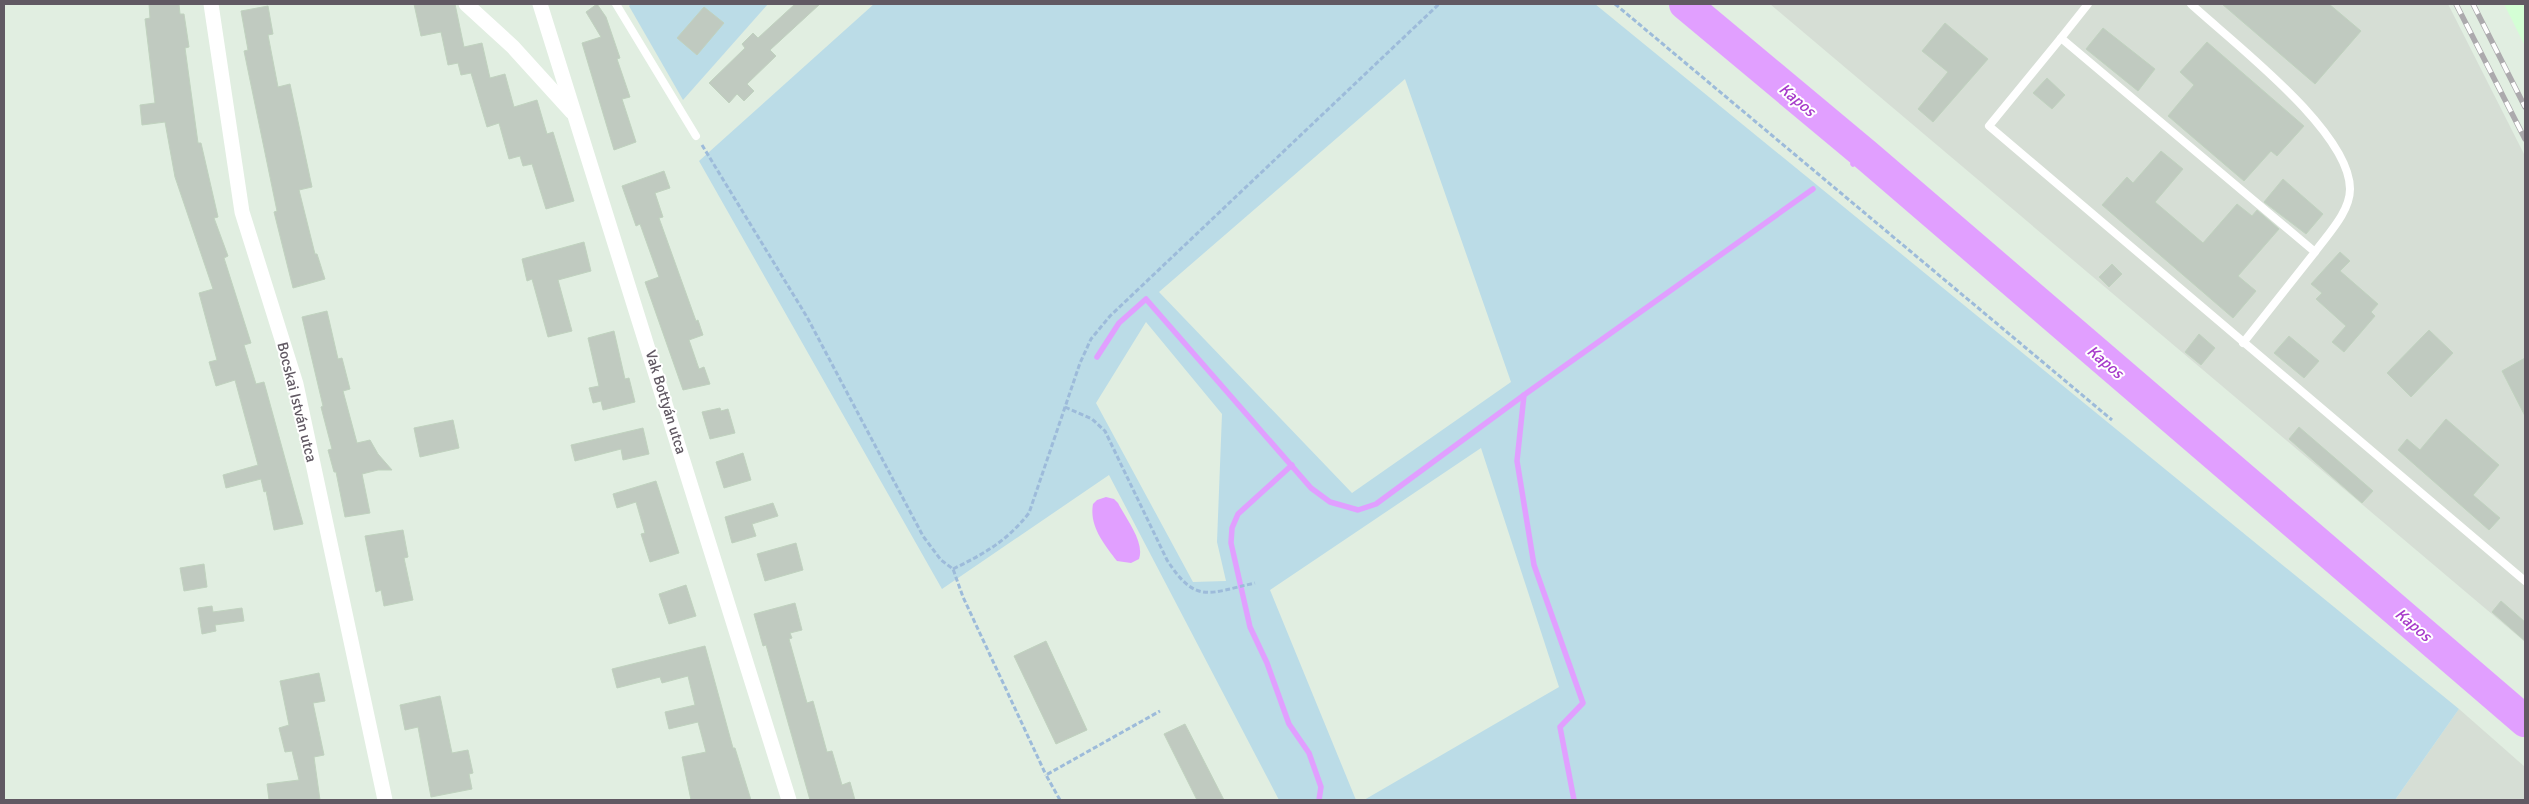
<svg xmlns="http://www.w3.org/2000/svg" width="2529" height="804" font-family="Signika,sans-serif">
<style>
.commercial{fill:#d4ffd5}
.industrial{fill:#d6ded5}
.green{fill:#bbdce7;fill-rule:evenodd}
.water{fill:#e19fff}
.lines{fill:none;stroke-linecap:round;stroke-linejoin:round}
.stream{stroke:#e19fff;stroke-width:5.5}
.river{stroke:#e19fff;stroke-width:32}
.building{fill:#c0cac0;stroke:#c0d2bf}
.path{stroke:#9dbbda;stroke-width:3;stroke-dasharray:5 2.5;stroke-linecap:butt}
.lane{stroke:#fff;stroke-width:8}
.street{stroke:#fff;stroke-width:15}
.rail-casing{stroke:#acaaad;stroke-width:5.5}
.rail{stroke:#fff;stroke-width:4;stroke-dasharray:11;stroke-linecap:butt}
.labels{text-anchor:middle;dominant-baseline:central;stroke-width:4;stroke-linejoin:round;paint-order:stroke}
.street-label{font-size:15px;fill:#615963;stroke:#fff}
.water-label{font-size:16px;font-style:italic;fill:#a73aca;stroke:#fff}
</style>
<rect width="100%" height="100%" fill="#e1eee1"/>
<polygon class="commercial" points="2504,4 2525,4 2525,46"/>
<g class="industrial">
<polygon points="1770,4 2448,4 2525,156 2525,642"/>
<polygon points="2459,709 2525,767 2525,800 2395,800"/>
</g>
<g class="green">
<polygon points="631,4 768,4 683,100 629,6"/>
<path d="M874 4H1595L2459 709 2395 800H1364L1559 687 1481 448 1270 590 1356 800H1279L1109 475 942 589 699 161ZM1405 79 1511 382 1352 493 1159 292ZM1146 322 1222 414 1217 542 1226 581 1193 582 1096 403Z"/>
</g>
<path class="water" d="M1106 497 1114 499 1118 503C1126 519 1145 542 1139 559L1131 563 1117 561C1104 544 1089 526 1093 504L1097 500Z"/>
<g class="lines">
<g class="stream">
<polyline points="1853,164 1866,155"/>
<polyline points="1097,357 1119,323 1146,299 1311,488 1330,502 1358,510 1376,504 1524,395 1813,189"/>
<polyline points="1524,395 1517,461 1534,565 1583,703 1560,727 1574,800"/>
<polyline points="1292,465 1238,514 1232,528 1231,543 1250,627 1267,663 1289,724 1309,753 1321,787 1319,800"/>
</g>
<polyline class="river" points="1685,4 1866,155 2525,721"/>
</g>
<g class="building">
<polygon points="149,4 179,4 180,14 184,14 189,47 185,48 198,143 201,143 218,217 214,218 228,256 224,258 251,343 244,345 256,384 264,382 303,524 274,530 266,491 264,492 261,479 226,488 223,475 258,465 235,380 216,386 209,362 217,360 199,293 213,289 175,177 165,122 142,125 140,105 155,103 145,19 150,18"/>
<polygon points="414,4 455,4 464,47 482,43 490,78 505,74 514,107 537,100 547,134 553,132 574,201 546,209 532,164 523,166 520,156 509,159 499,123 487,127 471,73 461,75 458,63 448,65 441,32 421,36"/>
<polygon points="597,4 606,17 620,58 617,59 630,97 622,99 636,142 614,150 582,43 601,37 586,12"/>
<polygon points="795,4 820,4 770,50 776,56 747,84 754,91 744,101 737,94 729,103 709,83 745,48 742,44 753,33 758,38"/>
<polygon points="2222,4 2329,4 2361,31 2315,84"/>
<polygon points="268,6 273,34 268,35 278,87 290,84 312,187 299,190 315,254 317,254 325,279 293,288 274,212 277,211 244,51 248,50 241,11"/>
<polygon points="704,7 724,23 697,55 677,38"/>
<polygon points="1945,23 1988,59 1933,122 1918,109 1948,72 1922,51"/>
<polygon points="2103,28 2155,69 2138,91 2086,49"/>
<polygon points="2207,42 2304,126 2277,156 2271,151 2244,181 2168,116 2194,85 2180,72"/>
<polygon points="2047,78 2065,95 2052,109 2033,93"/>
<polygon points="2161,151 2183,169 2155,202 2203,243 2237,204 2252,216 2257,210 2279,229 2238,276 2256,291 2233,318 2102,205 2127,177 2133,183"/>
<polygon points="664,171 670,188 655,193 663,217 659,218 696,321 698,320 703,335 689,340 699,369 704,367 710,384 683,390 645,282 659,277 640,224 636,226 622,186"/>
<polygon points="2283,179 2323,214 2306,234 2264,202"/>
<polygon points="584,242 591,271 558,280 572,331 548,337 532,279 527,281 522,259"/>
<polygon points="2340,252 2350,261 2340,271 2378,304 2371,312 2375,316 2344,352 2332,342 2346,326 2316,299 2322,293 2311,284"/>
<polygon points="2112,264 2122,274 2109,287 2099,277"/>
<polygon points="327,311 338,359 342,358 350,389 343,391 357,443 370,440 378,454 392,470 378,470 362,474 370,513 345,517 336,472 334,472 328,450 332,449 321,407 323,406 302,317"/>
<polygon points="2429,330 2453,353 2411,397 2387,373"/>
<polygon points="614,331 625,379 629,378 635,402 603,410 601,401 593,403 589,388 599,386 588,338"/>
<polygon points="2199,334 2215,348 2201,365 2185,352"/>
<polygon points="2289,336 2319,361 2304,378 2274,353"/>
<polygon points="2525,358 2525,416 2502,371"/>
<polygon points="720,408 721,411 728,409 735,433 710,439 702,412"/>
<polygon points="2446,419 2499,465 2473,495 2500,518 2489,530 2398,450 2407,439 2420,450"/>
<polygon points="453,420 459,448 420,457 414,428"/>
<polygon points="2299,427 2373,491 2362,503 2289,439"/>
<polygon points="643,428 649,454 623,460 621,449 575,461 571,445"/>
<polygon points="743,453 751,480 724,488 716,462"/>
<polygon points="656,481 679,553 650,562 641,534 645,533 636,502 617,508 613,494"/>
<polygon points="773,503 778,516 752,524 756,536 732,543 725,517"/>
<polygon points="403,530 408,557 404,558 413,600 384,606 381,590 376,592 365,536"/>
<polygon points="796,543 803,570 765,581 757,554"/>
<polygon points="204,564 207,587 184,591 180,568"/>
<polygon points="686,585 696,616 669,624 659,594"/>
<polygon points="2501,601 2525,622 2525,641 2492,612"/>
<polygon points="795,603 802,630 790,633 792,638 789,639 807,703 813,701 827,752 832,751 842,785 850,782 855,800 810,800 766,645 763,646 754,614"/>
<polygon points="212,606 213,612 242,608 244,621 215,625 216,631 202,634 198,608"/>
<polygon points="1046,641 1087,730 1056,744 1014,656"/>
<polygon points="705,646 733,748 735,748 751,800 691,800 682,757 706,752 698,722 669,729 665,712 695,705 688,676 662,683 660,677 617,688 612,669"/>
<polygon points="319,673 325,701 313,703 324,755 314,757 320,800 269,800 267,784 299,780 292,751 285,752 279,728 289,725 280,681"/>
<polygon points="440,696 452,753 468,750 473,773 469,774 472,789 431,797 418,727 405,730 400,705"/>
<polygon points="1185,724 1224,800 1197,800 1164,734"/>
</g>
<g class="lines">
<g class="path">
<polyline points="1615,4 2112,420"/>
<polyline points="702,145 807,317 923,536 941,560 953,569 963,597 1046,775"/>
<path d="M1065 407 1092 419 1105 431 1167 560C1196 605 1209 593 1255 583"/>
<path d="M953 569C984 554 1007 541 1029 513L1080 363 1091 339 1110 316 1439 4"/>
<polyline points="1060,800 1046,775 1160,711"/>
</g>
<g class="lane">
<polyline points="616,4 696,136"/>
<path d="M2191 4C2232 42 2350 131 2350 189 2350 212 2328 234 2315 252"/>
<polyline points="2061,38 2088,4"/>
<polyline points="2243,343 2315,252 2061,38 1989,126 2525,581"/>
</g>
<g class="street">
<polyline points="211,4 242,212 296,384 385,800"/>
<polyline points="466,4 513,47 572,112"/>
<polyline points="540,4 789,800"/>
</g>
<defs>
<g id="rail">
<polyline points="2456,4 2525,139"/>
<polyline points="2473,4 2525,107"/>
</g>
</defs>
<use href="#rail" class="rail-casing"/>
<use href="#rail" class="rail"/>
</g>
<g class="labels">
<g class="street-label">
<text transform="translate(297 402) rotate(76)">Bocskai István utca</text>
<text transform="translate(666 402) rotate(73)">Vak Bottyán utca</text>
</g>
<g class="water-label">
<text transform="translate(1797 100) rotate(40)">Kapos</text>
<text transform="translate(2105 362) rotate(40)">Kapos</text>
<text transform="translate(2413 625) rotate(40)">Kapos</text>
</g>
</g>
<rect width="2529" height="804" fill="none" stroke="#615963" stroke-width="10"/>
</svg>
